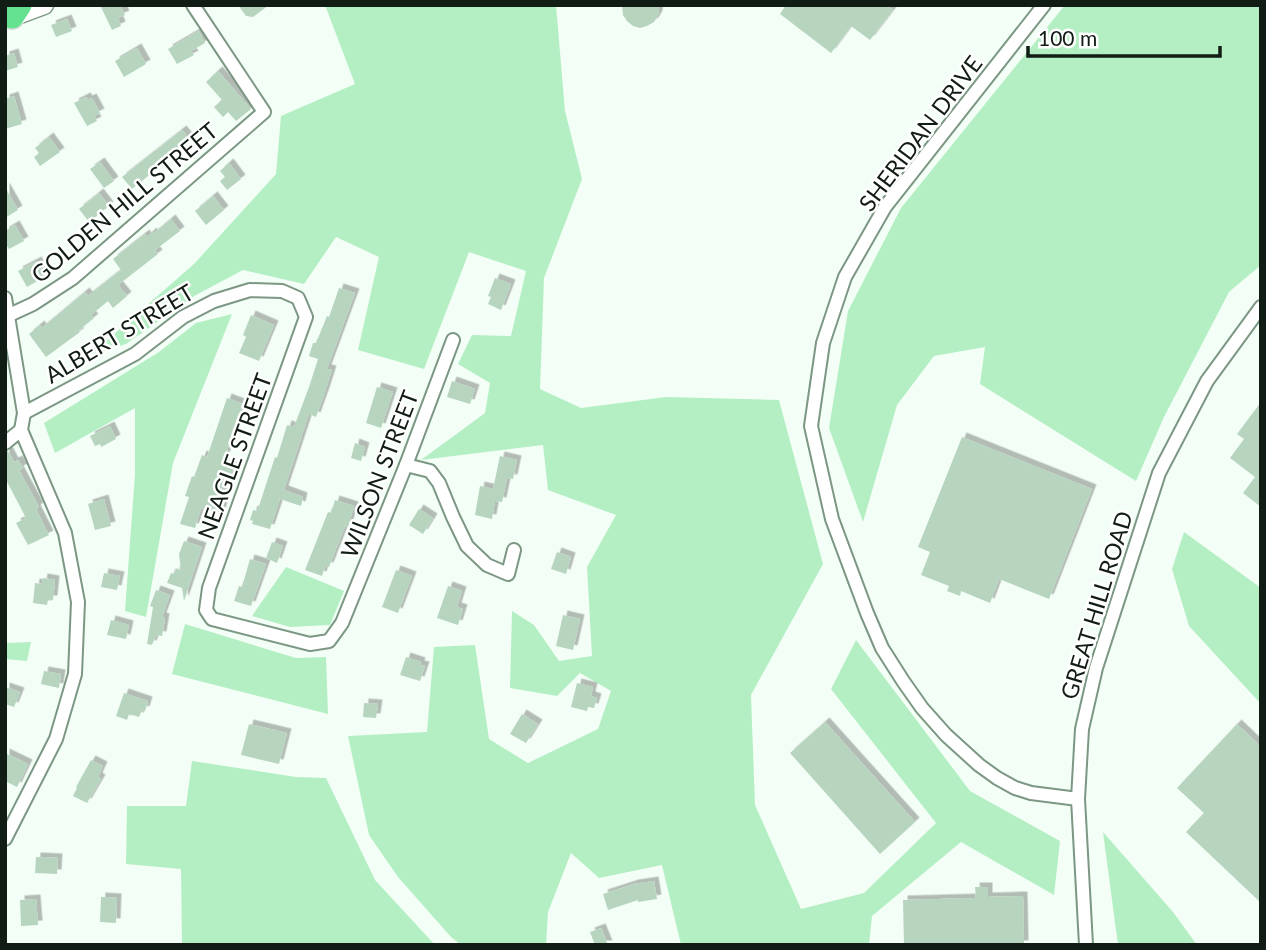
<svg xmlns="http://www.w3.org/2000/svg" width="1266" height="950" font-family="Lato,sans-serif">
<style>
.green{fill:#b4efc4}
.building{fill:#b7d4bf;filter:url(#shadow)}
.lines{fill:none;stroke-linecap:round;stroke-linejoin:round}
.street-casing{stroke:#7c9783;stroke-width:16}
.secondary-casing{stroke:#7c9783;stroke-width:21}
.highway-casing{stroke:#d9dbd9;stroke-width:26}
.street{stroke:#fff;stroke-width:12}
.secondary{stroke:#fff;stroke-width:18}
.highway{stroke:#64e292;stroke-width:23}
.labels{text-anchor:middle;dominant-baseline:central;stroke-width:5;stroke-linejoin:round;paint-order:stroke}
.street-label{font-size:23px;fill:#111c14;stroke:#fff}
</style>
<defs>
<filter id="shadow"><feDropShadow dx="4.5" dy="-4.5" stdDeviation="0" flood-color="#0004"/></filter>
</defs>
<rect width="100%" height="100%" fill="#f3fff6"/>
<g class="green">
<polygon points="325,5 556,5 565,111 582,179 544,278 540,389 581,408 666,397 779,400 823,564 751,695 755,805 801,909 864,893 936,823 831,689 856,640 970,791 1060,841 1054,895 961,842 872,916 869,945 681,945 662,865 599,878 571,853 548,912 546,945 461,945 451,937 398,877 369,835 348,736 427,732 434,647 475,645 489,739 528,763 598,729 611,691 580,673 557,696 510,688 512,611 534,625 559,661 592,656 587,567 616,515 548,490 543,445 421,460 485,413 490,383 458,364 472,335 511,336 526,271 469,252 424,369 358,350 379,257 336,237 304,284 243,270 196,295 126,344 90,355 194,264 276,174 281,116 355,84"/>
<polygon points="1065,5 1261,5 1261,265 1229,292 1164,417 1136,481 980,384 985,347 934,356 897,405 863,522 829,428 848,311 901,208"/>
<polygon points="232,314 173,463 146,617 125,611 135,474 135,408 55,453 44,423 159,352 196,323"/>
<polygon points="1184,532 1261,588 1261,704 1189,626 1172,569"/>
<polygon points="286,567 344,591 330,625 290,627 252,616"/>
<polygon points="185,624 296,658 326,657 328,714 172,674"/>
<polygon points="31,642 27,661 5,659 5,643"/>
<polygon points="192,761 296,777 326,778 375,880 435,945 182,945 181,869 126,864 127,806 186,806"/>
<polygon points="1103,832 1173,912 1197,945 1118,945"/>
</g>
<g class="building">
<polygon points="100,5 120,5 125,15 118,18 121,26 112,30"/>
<polygon points="238,5 269,5 253,17 246,16"/>
<polygon points="622,5 659,5 658,15 654,22 647,26 640,28 633,26 627,21 623,15"/>
<polygon points="786,5 886,5 893,10 870,40 851,26 831,53 780,14"/>
<polygon points="67,19 72,31 56,37 51,25"/>
<polygon points="199,31 205,43 191,51 194,55 177,64 168,49"/>
<polygon points="137,48 146,64 124,77 115,61"/>
<polygon points="14,53 18,67 5,71 5,56"/>
<polygon points="218,71 251,109 236,121 228,112 223,117 214,107 222,100 206,82"/>
<polygon points="14,96 22,124 5,129 5,99"/>
<polygon points="86,97 88,100 92,98 100,113 94,116 97,121 87,126 74,103"/>
<polygon points="182,130 191,141 132,189 122,177"/>
<polygon points="49,137 60,152 40,166 34,157 39,153 35,148"/>
<polygon points="100,162 114,181 104,188 90,169"/>
<polygon points="229,163 241,179 227,190 220,181 225,177 220,171"/>
<polygon points="5,187 18,210 5,218"/>
<polygon points="99,193 109,206 89,222 79,209"/>
<polygon points="213,196 224,210 206,225 195,211"/>
<polygon points="171,219 180,231 155,250 158,254 118,285 127,296 113,308 108,301 91,315 94,318 78,331 80,332 46,357 29,334 40,325 42,328 85,292 88,296 121,270 113,259 145,234 147,237 152,232 153,234"/>
<polygon points="15,225 24,241 9,249 5,243 5,231"/>
<polygon points="37,261 46,276 27,287 18,271"/>
<polygon points="495,278 511,284 501,310 488,304 491,297 488,296"/>
<polygon points="339,288 355,293 327,369 332,370 325,392 316,417 309,414 284,490 303,497 301,506 280,499 270,529 252,524 253,521 250,520 253,510 257,511 258,509 275,457 277,458 287,425 294,427 309,387 318,359 309,356 313,343 316,343 327,316 329,317"/>
<polygon points="251,315 274,325 259,361 239,353 246,337 243,335"/>
<polygon points="452,381 475,389 470,404 447,397"/>
<polygon points="377,387 393,392 381,428 366,423"/>
<polygon points="227,398 243,404 223,463 234,467 222,498 225,499 221,513 201,508 195,528 180,524 189,497 185,496 192,476 194,477 202,455 207,457"/>
<polygon points="1261,402 1261,507 1243,493 1255,477 1230,458 1244,439 1237,434"/>
<polygon points="110,426 116,439 101,447 100,444 95,446 90,436"/>
<polygon points="962,437 1092,489 1049,599 999,579 990,603 961,591 960,596 947,591 949,586 921,575 930,552 918,547"/>
<polygon points="355,443 365,447 361,461 351,458"/>
<polygon points="8,451 14,462 18,460 23,468 19,470 39,507 36,509 49,535 28,545 16,523 26,518 5,478 5,452"/>
<polygon points="500,456 517,460 513,479 507,478 502,502 495,501 492,519 475,515 480,486 493,489"/>
<polygon points="104,499 111,526 95,530 88,504"/>
<polygon points="335,500 354,506 348,527 345,526 329,567 325,566 322,576 305,570 328,512 331,513"/>
<polygon points="419,509 433,518 423,534 409,525"/>
<polygon points="184,541 202,547 184,601 182,588 167,583 171,573 175,574 176,569 181,570 179,554"/>
<polygon points="272,542 283,546 277,563 266,558"/>
<polygon points="557,552 571,557 566,574 551,569"/>
<polygon points="250,559 266,564 251,606 234,601 239,586 242,587"/>
<polygon points="396,570 412,576 398,613 382,607"/>
<polygon points="104,573 120,576 117,590 101,587"/>
<polygon points="43,578 55,580 53,600 48,600 47,605 33,603 35,583 42,584"/>
<polygon points="448,586 462,591 457,607 463,609 458,625 437,618"/>
<polygon points="156,590 170,595 162,617 165,618 162,636 156,635 152,645 147,644 153,607 150,606"/>
<polygon points="563,615 580,619 573,650 556,646"/>
<polygon points="111,620 129,625 126,639 107,635"/>
<polygon points="406,657 421,662 420,665 425,666 420,681 400,675"/>
<polygon points="44,671 61,674 59,688 41,684"/>
<polygon points="577,683 593,687 591,696 597,698 594,708 588,707 587,711 571,707"/>
<polygon points="5,687 20,692 14,707 5,704"/>
<polygon points="124,693 148,701 145,711 142,710 139,717 129,714 127,720 116,716"/>
<polygon points="364,703 378,704 376,718 363,717"/>
<polygon points="522,714 538,724 526,743 510,734"/>
<polygon points="825,722 915,822 880,854 790,753"/>
<polygon points="249,724 287,733 279,764 241,755"/>
<polygon points="1237,724 1261,747 1261,903 1186,832 1204,813 1177,788"/>
<polygon points="5,753 28,764 17,787 5,781"/>
<polygon points="91,760 103,766 98,777 101,779 87,803 73,796 77,788 76,787"/>
<polygon points="36,857 58,858 57,874 35,873"/>
<polygon points="654,881 657,899 638,902 638,900 608,910 603,894 634,884"/>
<polygon points="975,887 988,887 988,897 1023,896 1024,945 904,945 903,900 976,898"/>
<polygon points="101,897 117,898 116,923 100,922"/>
<polygon points="36,899 38,925 21,926 20,900"/>
<polygon points="601,928 608,945 595,945 590,932"/>
</g>
<g class="lines">
<defs>
<g id="street">
<polyline points="1044,5 885,207 845,277 823,343 811,426 832,519 867,613 882,648 903,681 922,708 946,735 979,765 997,778 1015,788 1031,793 1078,799"/>
<polyline points="5,298 24,413 21,430 65,533 78,602 75,674 56,739 5,839"/>
<polyline points="5,317 33,304 73,278 264,112 193,5"/>
<polyline points="24,413 135,354 183,317 214,301 250,290 282,291 298,298 306,317 209,588 206,610 212,619 310,644 329,641 342,623 406,465 453,340"/>
<polyline points="5,443 21,430"/>
<polyline points="406,465 430,471 439,483 453,517 467,546 487,565 508,574 514,550"/>
<polyline points="1086,945 1078,799 1082,729 1096,668 1159,473 1207,381 1261,307"/>
</g>
<polyline id="secondary" points="9,18 44,5"/>
<polyline id="highway" points="12,17 20,5"/>
</defs>
<use href="#street" class="street-casing"/>
<use href="#secondary" class="secondary-casing"/>
<use href="#highway" class="highway-casing"/>
<use href="#street" class="street"/>
<use href="#secondary" class="secondary"/>
<use href="#highway" class="highway"/>
</g>
<g class="labels">
<g class="street-label">
<text transform="translate(920 133) rotate(-53)">SHERIDAN DRIVE</text>
<text transform="translate(124 202) rotate(-40)">GOLDEN HILL STREET</text>
<text transform="translate(119 333) rotate(-31)">ALBERT STREET</text>
<text transform="translate(234 456) rotate(-70)">NEAGLE STREET</text>
<text transform="translate(379 474) rotate(-69)">WILSON STREET</text>
<text transform="translate(1096 605) rotate(-73)">GREAT HILL ROAD</text>
</g>
</g>
<rect width="1266" height="950" fill="none" stroke="#111c14" stroke-width="14"/>
<path d="M1028 46v10h192v-10" fill="none" stroke="#111c14" stroke-width="3.5"/>
<text x="1038" y="46" font-size="21" fill="#111c14" stroke="#ffffff" stroke-width="5" paint-order="stroke">100 m</text>
</svg>
